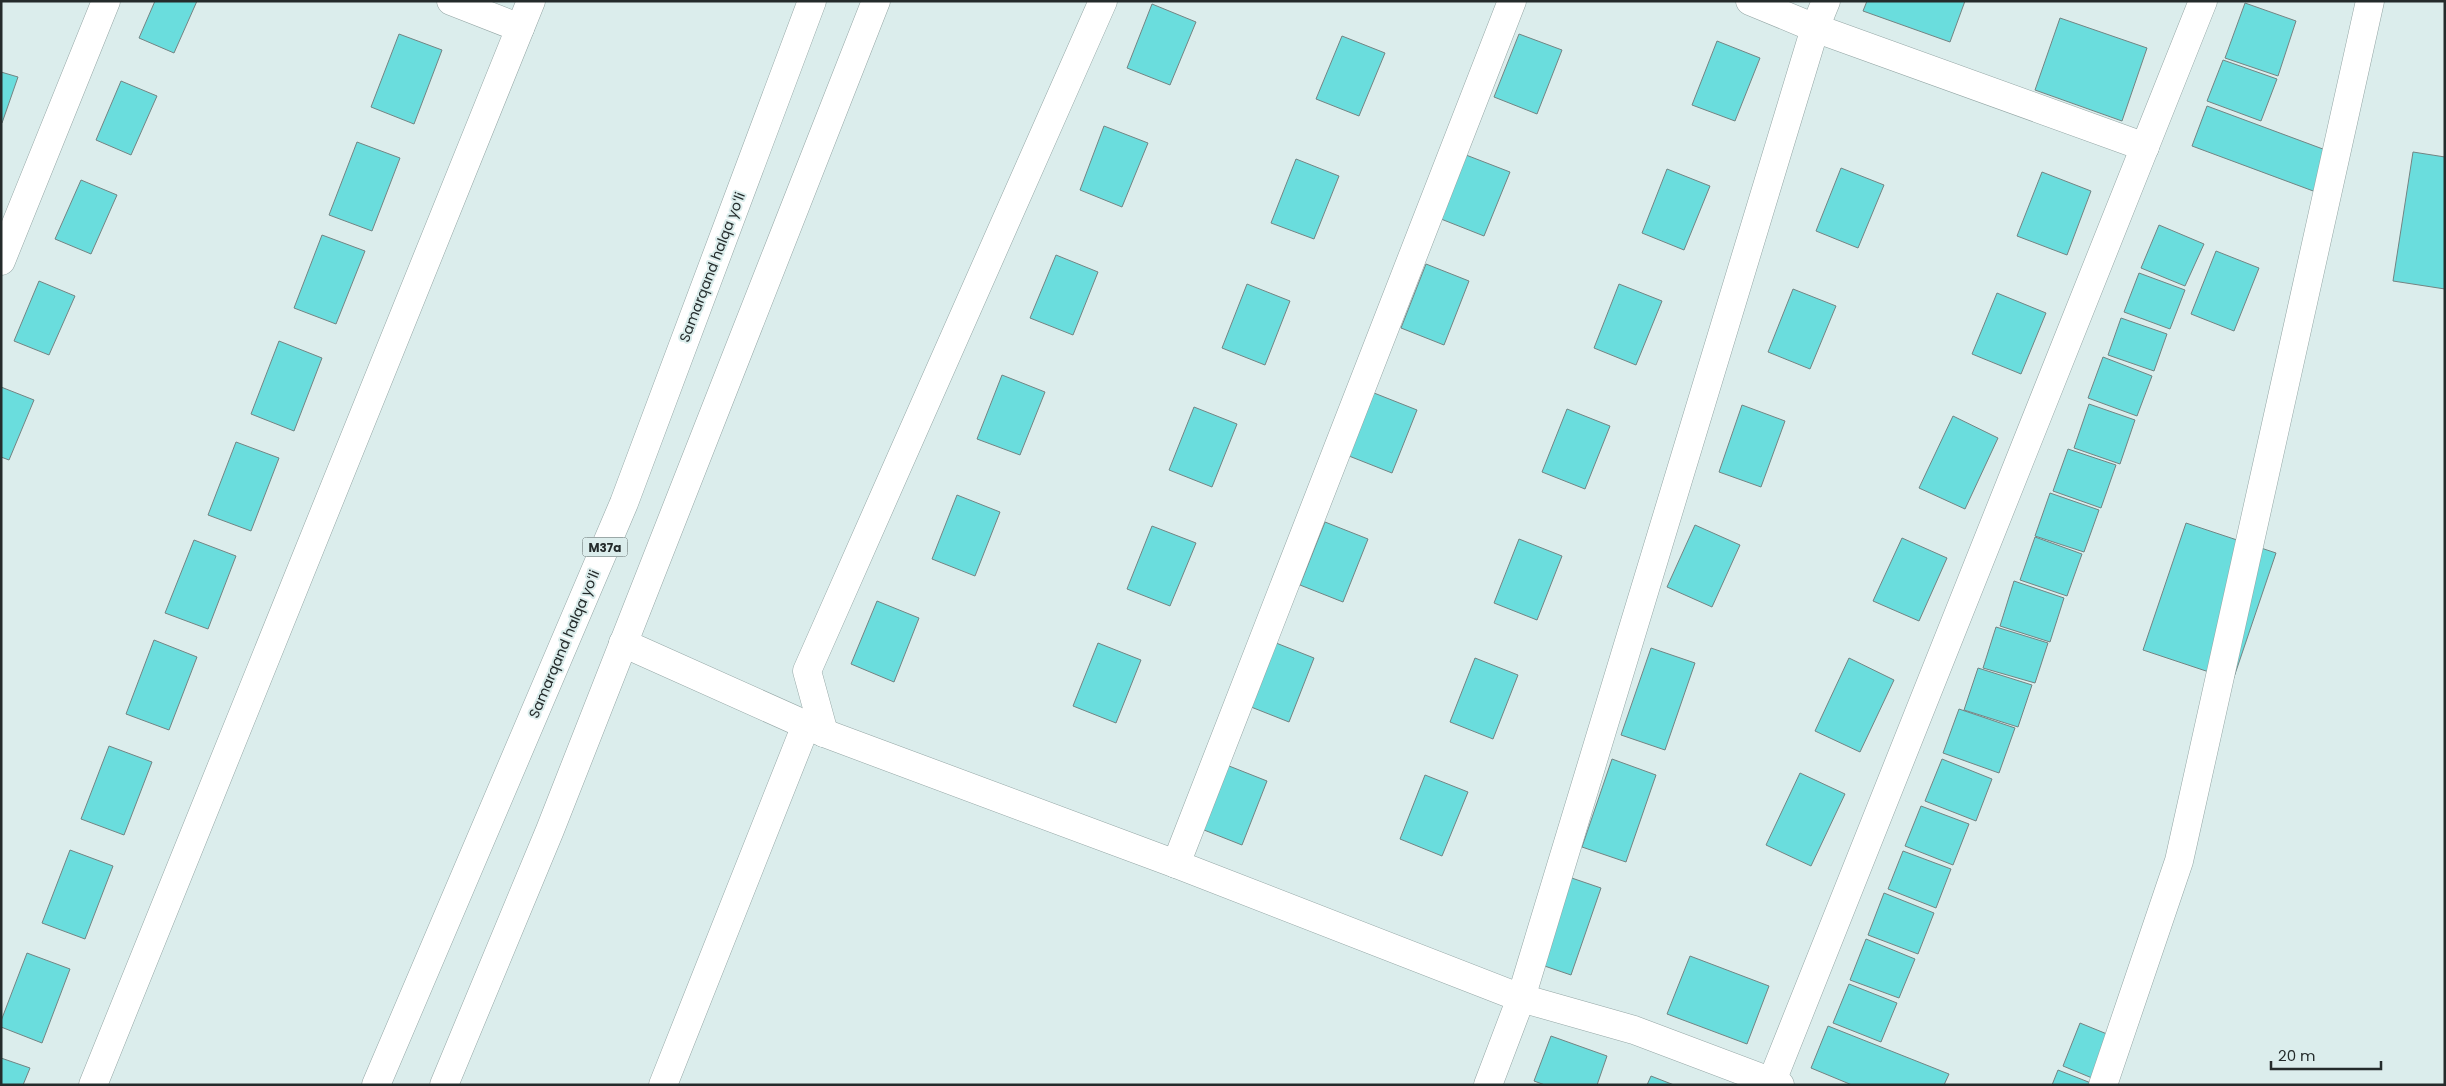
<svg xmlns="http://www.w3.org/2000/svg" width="2446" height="1086" font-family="Poppins,sans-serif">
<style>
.building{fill:#6adddd;stroke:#738483}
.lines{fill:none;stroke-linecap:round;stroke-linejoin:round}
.minor-casing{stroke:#94a6a5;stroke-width:29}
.highway-casing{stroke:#94a6a5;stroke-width:29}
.minor{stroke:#fff;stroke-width:28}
.highway{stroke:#fff;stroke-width:28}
.labels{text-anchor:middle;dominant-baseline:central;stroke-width:4;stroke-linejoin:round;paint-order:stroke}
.shield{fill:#dbedec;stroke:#5b6565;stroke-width:1}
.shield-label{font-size:12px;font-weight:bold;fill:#242b2b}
.street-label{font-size:14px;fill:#242b2b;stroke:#dbedec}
</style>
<rect width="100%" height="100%" fill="#dbedec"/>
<g class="building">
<polygon points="155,1 197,1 174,53 139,38"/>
<polygon points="1867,1 1965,1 1950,42 1863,11"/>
<polygon points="2245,3 2296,21 2278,76 2225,58"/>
<polygon points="1152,4 1196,22 1170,85 1127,68"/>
<polygon points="2060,18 2147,48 2122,121 2035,90"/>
<polygon points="399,34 442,50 414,124 371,107"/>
<polygon points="1519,34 1562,50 1537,114 1494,97"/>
<polygon points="1342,36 1385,53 1359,116 1316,99"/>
<polygon points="1717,41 1760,58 1735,121 1692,105"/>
<polygon points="2223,60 2277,79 2261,121 2207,101"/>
<polygon points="1,72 18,77 2,123 1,123"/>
<polygon points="121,81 157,96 131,155 96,140"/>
<polygon points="2207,106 2339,155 2324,195 2192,146"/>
<polygon points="1104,126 1148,143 1122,207 1080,190"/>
<polygon points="357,142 400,158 372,231 329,215"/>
<polygon points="2413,152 2445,157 2445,289 2393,281"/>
<polygon points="1466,155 1510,172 1484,236 1441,219"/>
<polygon points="1296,159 1339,176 1314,239 1271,223"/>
<polygon points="1841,168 1884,185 1858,248 1816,231"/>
<polygon points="1667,169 1710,186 1684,250 1642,233"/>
<polygon points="2042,172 2091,191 2067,255 2017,236"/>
<polygon points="81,180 117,195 91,254 55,239"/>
<polygon points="2159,225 2204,244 2185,286 2141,268"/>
<polygon points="322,235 365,251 336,324 294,308"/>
<polygon points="2216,251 2259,268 2234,331 2191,314"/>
<polygon points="1056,255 1098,272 1073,335 1030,318"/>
<polygon points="1426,264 1469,281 1444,345 1401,328"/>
<polygon points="2139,273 2185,290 2170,329 2124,312"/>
<polygon points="39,281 75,296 49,355 14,341"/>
<polygon points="1247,284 1290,301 1265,365 1222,348"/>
<polygon points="1619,284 1662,301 1636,365 1594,348"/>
<polygon points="1793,289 1836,306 1810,369 1768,352"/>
<polygon points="1997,293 2046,313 2021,374 1972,354"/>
<polygon points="2121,318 2167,334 2154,371 2108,355"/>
<polygon points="279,341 322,358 294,431 251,414"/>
<polygon points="2103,357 2152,376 2137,416 2088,398"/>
<polygon points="1002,375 1045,392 1020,455 977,439"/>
<polygon points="1,387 34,400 9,460 1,457"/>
<polygon points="1374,393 1417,410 1392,473 1349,456"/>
<polygon points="2089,404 2135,420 2120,464 2074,448"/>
<polygon points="1742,405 1785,421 1761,487 1719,472"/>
<polygon points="1194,407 1237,424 1212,487 1169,470"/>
<polygon points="1567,409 1610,426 1585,489 1542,472"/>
<polygon points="1953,416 1998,438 1965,509 1919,488"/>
<polygon points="236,442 279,458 251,531 208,515"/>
<polygon points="2068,449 2116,465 2101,508 2053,491"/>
<polygon points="2050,493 2099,510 2084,552 2035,536"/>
<polygon points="957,495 1000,512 975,576 932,559"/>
<polygon points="1325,522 1368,539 1343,602 1300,585"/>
<polygon points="2186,523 2276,553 2233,680 2143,650"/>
<polygon points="1695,525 1740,545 1712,607 1667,587"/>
<polygon points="1152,526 1196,543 1170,606 1127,589"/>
<polygon points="2035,537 2082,554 2067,596 2020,580"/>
<polygon points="1902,538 1947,558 1919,621 1873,601"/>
<polygon points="1519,539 1562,556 1537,620 1494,603"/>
<polygon points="194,540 236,556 208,629 165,613"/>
<polygon points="2014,581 2064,598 2050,642 2000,626"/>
<polygon points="877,601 919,618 894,682 851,664"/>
<polygon points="1996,627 2048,643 2035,683 1983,668"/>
<polygon points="154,640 197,657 169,730 126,714"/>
<polygon points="1271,641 1314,658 1289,722 1246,705"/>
<polygon points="1098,643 1141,660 1116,723 1073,706"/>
<polygon points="1651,648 1695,663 1665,750 1621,735"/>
<polygon points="1475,658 1518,675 1493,739 1450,722"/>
<polygon points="1849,658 1894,680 1860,752 1815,731"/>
<polygon points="1978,668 2032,685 2018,727 1964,710"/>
<polygon points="1959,709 2015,728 1999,773 1943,753"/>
<polygon points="109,746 152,762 124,835 81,819"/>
<polygon points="1612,759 1656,775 1626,862 1582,847"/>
<polygon points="1942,759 1992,779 1976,821 1925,801"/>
<polygon points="1224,764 1267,781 1242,845 1199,828"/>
<polygon points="1800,773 1845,794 1811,866 1766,845"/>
<polygon points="1425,775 1468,792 1442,856 1400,839"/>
<polygon points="1921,806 1969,824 1953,865 1905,846"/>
<polygon points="70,850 113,866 85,939 42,923"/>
<polygon points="1903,851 1951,869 1936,908 1888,889"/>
<polygon points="1557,873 1601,888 1571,975 1527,960"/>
<polygon points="1884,893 1934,913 1918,954 1868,935"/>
<polygon points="1866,939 1915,959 1899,998 1850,980"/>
<polygon points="27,953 70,969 42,1043 1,1027 1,1021"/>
<polygon points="1690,956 1769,986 1747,1044 1667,1014"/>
<polygon points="1849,984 1897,1003 1881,1042 1833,1023"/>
<polygon points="2080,1023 2129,1043 2109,1085 2063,1066"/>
<polygon points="1828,1026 1949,1074 1944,1085 1852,1085 1811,1068"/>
<polygon points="1551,1036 1607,1056 1597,1085 1545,1085 1534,1081"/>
<polygon points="1,1058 30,1068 23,1085 1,1085"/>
<polygon points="2058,1070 2096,1085 2052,1085"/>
<polygon points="1651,1076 1674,1085 1647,1085"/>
</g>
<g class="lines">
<defs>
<g id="minor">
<polyline points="451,1 520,28"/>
<polyline points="1750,1 1815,28 2145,147"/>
<polyline points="1,261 106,1"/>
<polyline points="623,643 824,733 1176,864 1521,998 1634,1030 1780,1085"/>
<polyline points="824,733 807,671 1103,1"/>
<polyline points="1176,864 1512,1"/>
<polyline points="1772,1081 2203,1"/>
<polyline points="93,1085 531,1"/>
<polyline points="663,1085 806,725"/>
<polyline points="1488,1085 1521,998 1815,28 1826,1"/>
<polyline points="2103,1085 2179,861 2370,1"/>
</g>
<g id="highway">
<polyline points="376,1085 624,503 812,1"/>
<polyline points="444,1085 550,830 876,1"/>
</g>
</defs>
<use href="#minor" class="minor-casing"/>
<use href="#highway" class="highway-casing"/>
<use href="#minor" class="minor"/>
<use href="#highway" class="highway"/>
</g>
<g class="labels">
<rect class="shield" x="582.5" y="537.5" width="45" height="19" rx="4"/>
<g class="shield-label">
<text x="605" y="547">M37a</text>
</g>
<g class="street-label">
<text transform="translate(712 267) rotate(-69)">Samarqand halqa yoʻli</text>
<text transform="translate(564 644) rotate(-67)">Samarqand halqa yoʻli</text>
</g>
</g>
<rect width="2446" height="1086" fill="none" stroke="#242b2b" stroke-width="5"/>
<path d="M2271 1061v8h110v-8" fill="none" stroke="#242b2b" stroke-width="2.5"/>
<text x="2278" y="1061" font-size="15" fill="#242b2b" stroke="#dbedec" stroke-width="4" paint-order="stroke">20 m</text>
</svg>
